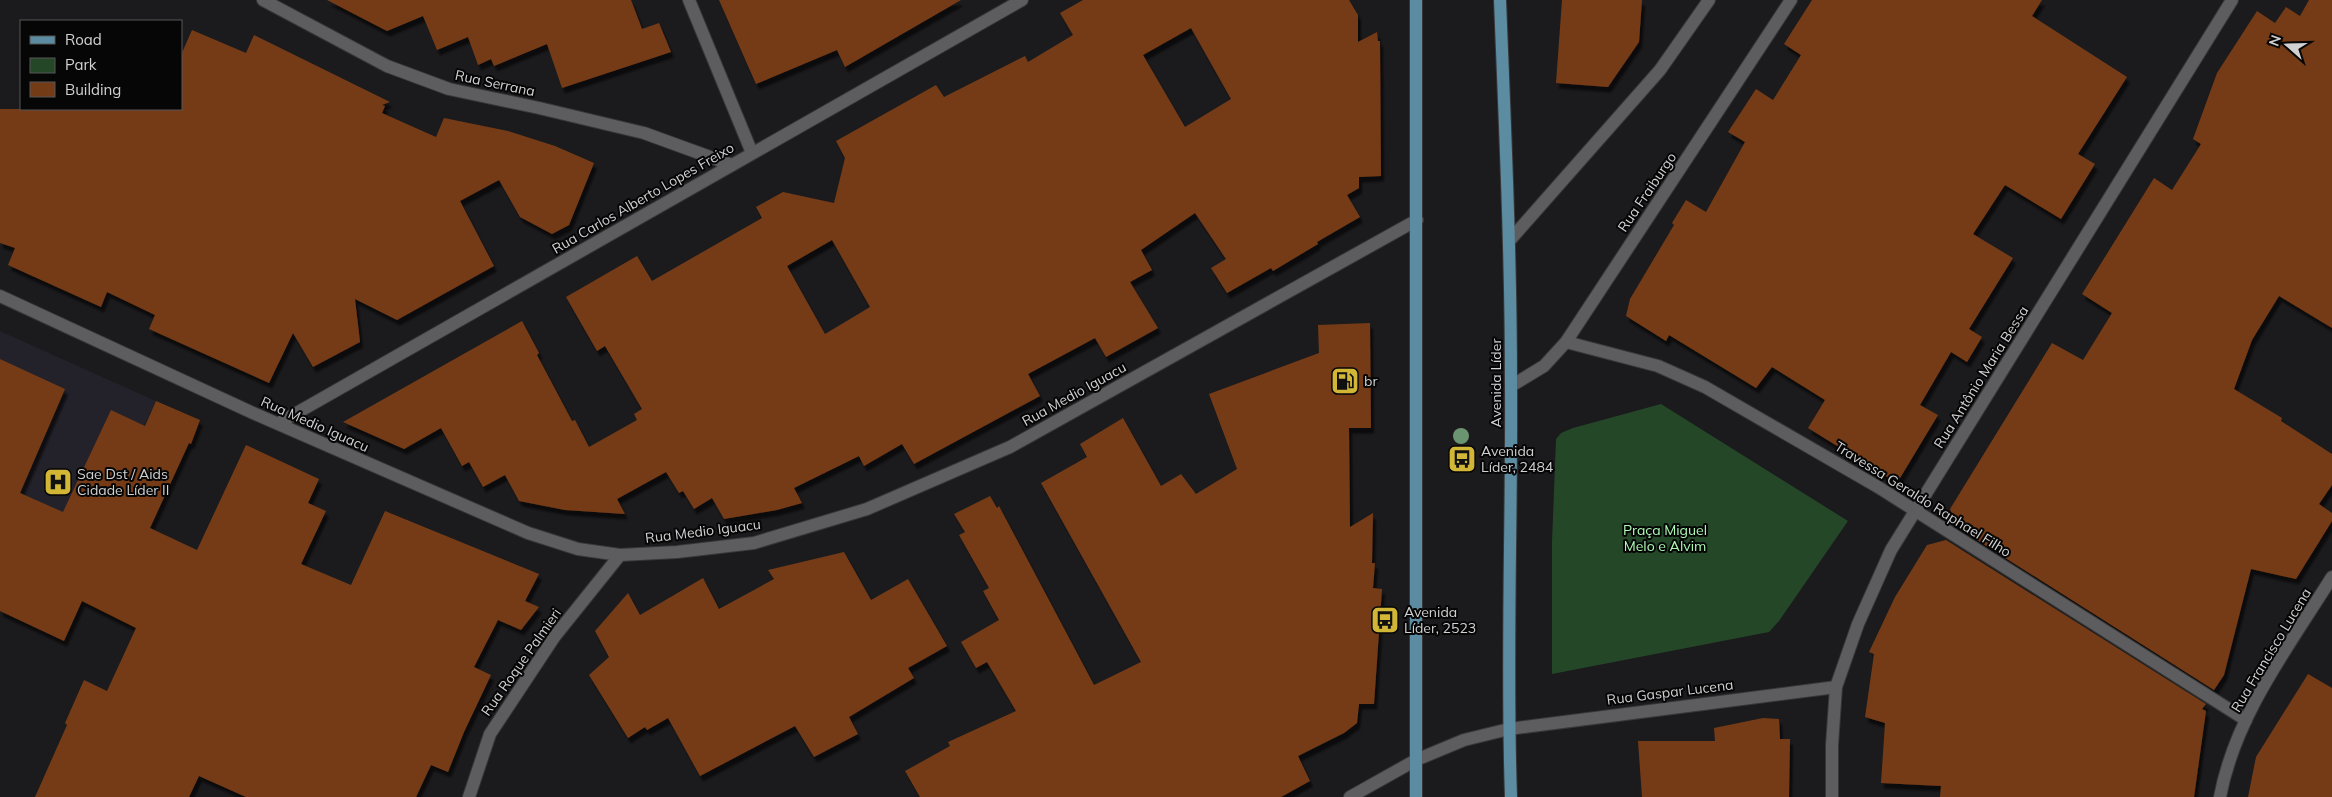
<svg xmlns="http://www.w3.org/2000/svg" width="2332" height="797" font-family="Mulish,sans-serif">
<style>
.built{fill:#232129}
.park{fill:#244728}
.building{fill:#743b17;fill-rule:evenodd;filter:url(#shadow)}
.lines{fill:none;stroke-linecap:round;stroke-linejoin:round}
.minor-casing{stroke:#373738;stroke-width:14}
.major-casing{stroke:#373738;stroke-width:14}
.minor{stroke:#5d5c5f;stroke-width:12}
.major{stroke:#5c8ca1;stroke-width:12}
.tree{fill:#6b9570}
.labels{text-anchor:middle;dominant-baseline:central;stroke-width:4;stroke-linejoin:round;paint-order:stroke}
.street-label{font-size:14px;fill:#d1d1d2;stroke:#060607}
.poi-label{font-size:14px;fill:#d1d1d2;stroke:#060607;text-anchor:start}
.park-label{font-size:14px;fill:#acfab3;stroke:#060607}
</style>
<defs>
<filter id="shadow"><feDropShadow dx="3" dy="5.5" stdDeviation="1" flood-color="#0009"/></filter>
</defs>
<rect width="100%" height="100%" fill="#1b1a1d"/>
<polygon class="built" points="0,331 156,401 62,592 0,563"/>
<polygon class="park" points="1661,404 1848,521 1779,621 1769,632 1552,674 1552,542 1556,439 1561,433 1573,428"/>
<g class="building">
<polygon points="327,0 631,0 642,29 659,23 671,52 562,88 547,44 494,66 491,59 478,65 468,37 437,50 423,16 387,31"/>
<polygon points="719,0 961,0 845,67 837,50 756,84"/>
<path d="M1083 0H1349L1358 15V42L1377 32 1378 41H1380L1381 176 1359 177V188L1347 195 1360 217 1317 242 1318 244 1273 271 1271 268 1227 293 1211 268 1226 259 1195 213 1141 250 1152 270 1130 282 1158 328 1106 357 1095 338 1028 374 1040 396 914 464 902 444 864 466 859 456 794 488 802 503 777 510 724 519 712 498 694 509 683 491 679 493 666 472 617 499 625 514 565 510 519 501 505 475 483 487 469 462 462 466 441 428 404 449 343 422 522 321 539 353 537 355 572 421 575 420 589 447 637 420 634 414 642 409 605 346 597 351 566 297 637 256 652 281 762 218 756 207 783 192 834 203 845 158 836 141 936 85 944 97 1025 56 1028 62 1073 35 1060 13ZM1191 28 1231 99 1185 127 1143 55ZM832 240 870 307 825 334 787 266Z"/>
<polygon points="1562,0 1642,0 1639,42 1608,87 1556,83"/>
<polygon points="1812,0 2042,0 2032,16 2127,77 2078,154 2095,164 2061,219 2005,185 1973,234 2013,258 1969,329 1982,337 1967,362 1951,352 1920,405 1938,415 1897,483 1808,428 1825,400 1772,367 1756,388 1669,335 1666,341 1626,316 1630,299 1674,225 1672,223 1686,200 1706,212 1745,142 1728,132 1756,89 1773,100 1801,55 1784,44"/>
<polygon points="2309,0 2332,0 2332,328 2279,296 2252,340 2234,389 2282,418 2281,421 2332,454 2332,485 2319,504 2332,513 2332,521 2296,579 2251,569 2224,675 2214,690 1955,526 1950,509 2052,343 2083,360 2112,313 2082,294 2154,178 2172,190 2201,144 2193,139 2217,73 2257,11 2275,23 2286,7 2300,16"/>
<polygon points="192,30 246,53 254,35 390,102 382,105 385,106 382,113 436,137 444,118 508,131 555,146 594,163 569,225 552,234 520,217 499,180 460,201 494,266 397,320 355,299 360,342 313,367 293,333 269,383 149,329 155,315 107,292 101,307 8,265 15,248 0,243 0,109 181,109 181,55"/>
<polygon points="1370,323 1371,428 1349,428 1350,527 1373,513 1372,563 1375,563 1373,588 1382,589 1374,704 1359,704 1357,723 1344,733 1298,756 1310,781 1281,797 920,797 905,771 950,746 948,742 1016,711 987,662 976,668 961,642 999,620 983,591 989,588 959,535 965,532 954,514 990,496 997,508 999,506 1094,685 1141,662 1041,483 1087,457 1080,444 1123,418 1161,486 1181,474 1196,494 1237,469 1209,394 1319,353 1318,325"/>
<polygon points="0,359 65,389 20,493 63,512 111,410 145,426 156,401 200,420 191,444 189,443 150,528 197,550 246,445 319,479 308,503 326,511 301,564 351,585 385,511 539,574 525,601 539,607 521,630 498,620 474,667 491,675 464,732 448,772 431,765 416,797 246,797 199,776 189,797 35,797 67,725 65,723 84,680 107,691 136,628 82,601 64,641 0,611"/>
<polygon points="1946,540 2206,704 2202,709 2206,711 2194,797 1940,797 1941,786 1881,783 1885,723 1865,717 1874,654 1869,652 1895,597 1927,545"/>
<polygon points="844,552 871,600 908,579 947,646 908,668 914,678 849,717 858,734 814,757 795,726 700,776 668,718 647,730 645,727 628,738 589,675 609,657 595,631 628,593 640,615 703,578 719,609 774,579 768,570"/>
<polygon points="2308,674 2332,688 2332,797 2248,797 2256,757"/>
<polygon points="1763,718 1779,719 1780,739 1790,739 1789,797 1642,797 1638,741 1715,741 1714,728"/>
</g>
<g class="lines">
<defs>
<g id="minor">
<polyline points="263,0 387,66 449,89 539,108 644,133 732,165"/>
<polyline points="689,0 752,153"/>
<polyline points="1510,240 1660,70 1709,0"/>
<polyline points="0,296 253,413 528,533 578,549 620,555 677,552 754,543 867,509 1010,447 1417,220"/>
<polyline points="1566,342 1658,366 1705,387 1878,487 2246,720"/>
<polyline points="1511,386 1544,366 1566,342 1791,0"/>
<polyline points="279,423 1022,0"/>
<polyline points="469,797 490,734 555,636 620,555"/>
<polyline points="1350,797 1416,760 1464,740 1509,729 1836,687"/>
<polyline points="1832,797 1832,745 1836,687 1858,624 1891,550 2232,0"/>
<path d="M2220 797C2235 716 2289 646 2332 577"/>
</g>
<g id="major">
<path d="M1500 0C1505 128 1511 256 1511 384 1512 522 1506 660 1511 797"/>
<polyline points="1416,797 1416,0"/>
</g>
</defs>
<use href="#minor" class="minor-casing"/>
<use href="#major" class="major-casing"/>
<use href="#minor" class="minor"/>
<use href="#major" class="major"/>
</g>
<circle class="tree" cx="1461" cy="436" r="8"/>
<defs>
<symbol id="fuel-square" viewBox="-11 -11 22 22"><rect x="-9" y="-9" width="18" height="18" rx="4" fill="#d2b635" stroke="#060607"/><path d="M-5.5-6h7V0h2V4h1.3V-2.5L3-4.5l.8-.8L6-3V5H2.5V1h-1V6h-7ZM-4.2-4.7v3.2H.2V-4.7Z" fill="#111"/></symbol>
<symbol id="bus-square" viewBox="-11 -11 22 22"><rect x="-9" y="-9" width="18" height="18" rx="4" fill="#d2b635" stroke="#060607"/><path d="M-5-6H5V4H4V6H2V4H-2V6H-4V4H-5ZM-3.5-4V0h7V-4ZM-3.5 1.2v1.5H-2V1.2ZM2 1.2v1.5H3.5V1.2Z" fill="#111"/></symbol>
<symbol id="hospital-square" viewBox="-11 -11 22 22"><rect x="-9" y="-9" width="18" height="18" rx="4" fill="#d2b635" stroke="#060607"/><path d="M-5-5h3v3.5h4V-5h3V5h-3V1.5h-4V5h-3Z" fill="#111"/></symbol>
</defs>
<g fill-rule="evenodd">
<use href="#fuel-square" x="1329" y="365" width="32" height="32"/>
<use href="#bus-square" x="1446" y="443" width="32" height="32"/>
<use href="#hospital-square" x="42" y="466" width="32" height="32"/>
<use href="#bus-square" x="1369" y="604" width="32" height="32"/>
</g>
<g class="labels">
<g class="street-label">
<text transform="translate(495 83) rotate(12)">Rua Serrana</text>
<text transform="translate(1647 192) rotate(-56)">Rua Fraiburgo</text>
<text transform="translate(643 198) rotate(-30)">Rua Carlos Alberto Lopes Freixo</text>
<text transform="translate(1981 377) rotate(-58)">Rua Antônio Maria Bessa</text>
<text transform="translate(1496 383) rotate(-90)">Avenida Líder</text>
<text transform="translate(1074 394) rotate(-29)">Rua Medio Iguacu</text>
<text transform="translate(315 424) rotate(24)">Rua Medio Iguacu</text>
<text transform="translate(1923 499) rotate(32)">Travessa Geraldo Raphael Filho</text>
<text transform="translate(703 531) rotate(-7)">Rua Medio Iguacu</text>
<text transform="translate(2271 650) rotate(-59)">Rua Francisco Lucena</text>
<text transform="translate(521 662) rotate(-55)">Rua Roque Palmieri</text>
<text transform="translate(1670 692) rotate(-7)">Rua Gaspar Lucena</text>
</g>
<g class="poi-label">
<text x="1364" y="381">br</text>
<text x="1481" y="451">Avenida<tspan x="1481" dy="16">Líder, 2484</tspan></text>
<text x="77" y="474">Sae Dst / Aids<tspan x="77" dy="16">Cidade Líder II</tspan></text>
<text x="1404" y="612">Avenida<tspan x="1404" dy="16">Líder, 2523</tspan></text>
</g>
<g class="park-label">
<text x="1665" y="530">Praça Miguel<tspan x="1665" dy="16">Melo e Alvim</tspan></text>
</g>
</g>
<rect x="20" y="20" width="162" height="90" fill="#060607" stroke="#575758"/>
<rect x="30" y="36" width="25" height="8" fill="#5c8ca1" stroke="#575758"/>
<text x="65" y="45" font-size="15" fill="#d1d1d2">Road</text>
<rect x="30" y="58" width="25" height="15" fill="#244728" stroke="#575758"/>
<text x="65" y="70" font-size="15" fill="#d1d1d2">Park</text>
<rect x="30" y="82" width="25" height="15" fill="#743b17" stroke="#575758"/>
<text x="65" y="95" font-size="15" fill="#d1d1d2">Building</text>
<g transform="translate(2287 45) rotate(290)" stroke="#060607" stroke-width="4" paint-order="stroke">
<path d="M0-4L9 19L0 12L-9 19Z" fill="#d1d1d2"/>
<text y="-8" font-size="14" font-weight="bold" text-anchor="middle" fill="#d1d1d2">N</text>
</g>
</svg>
